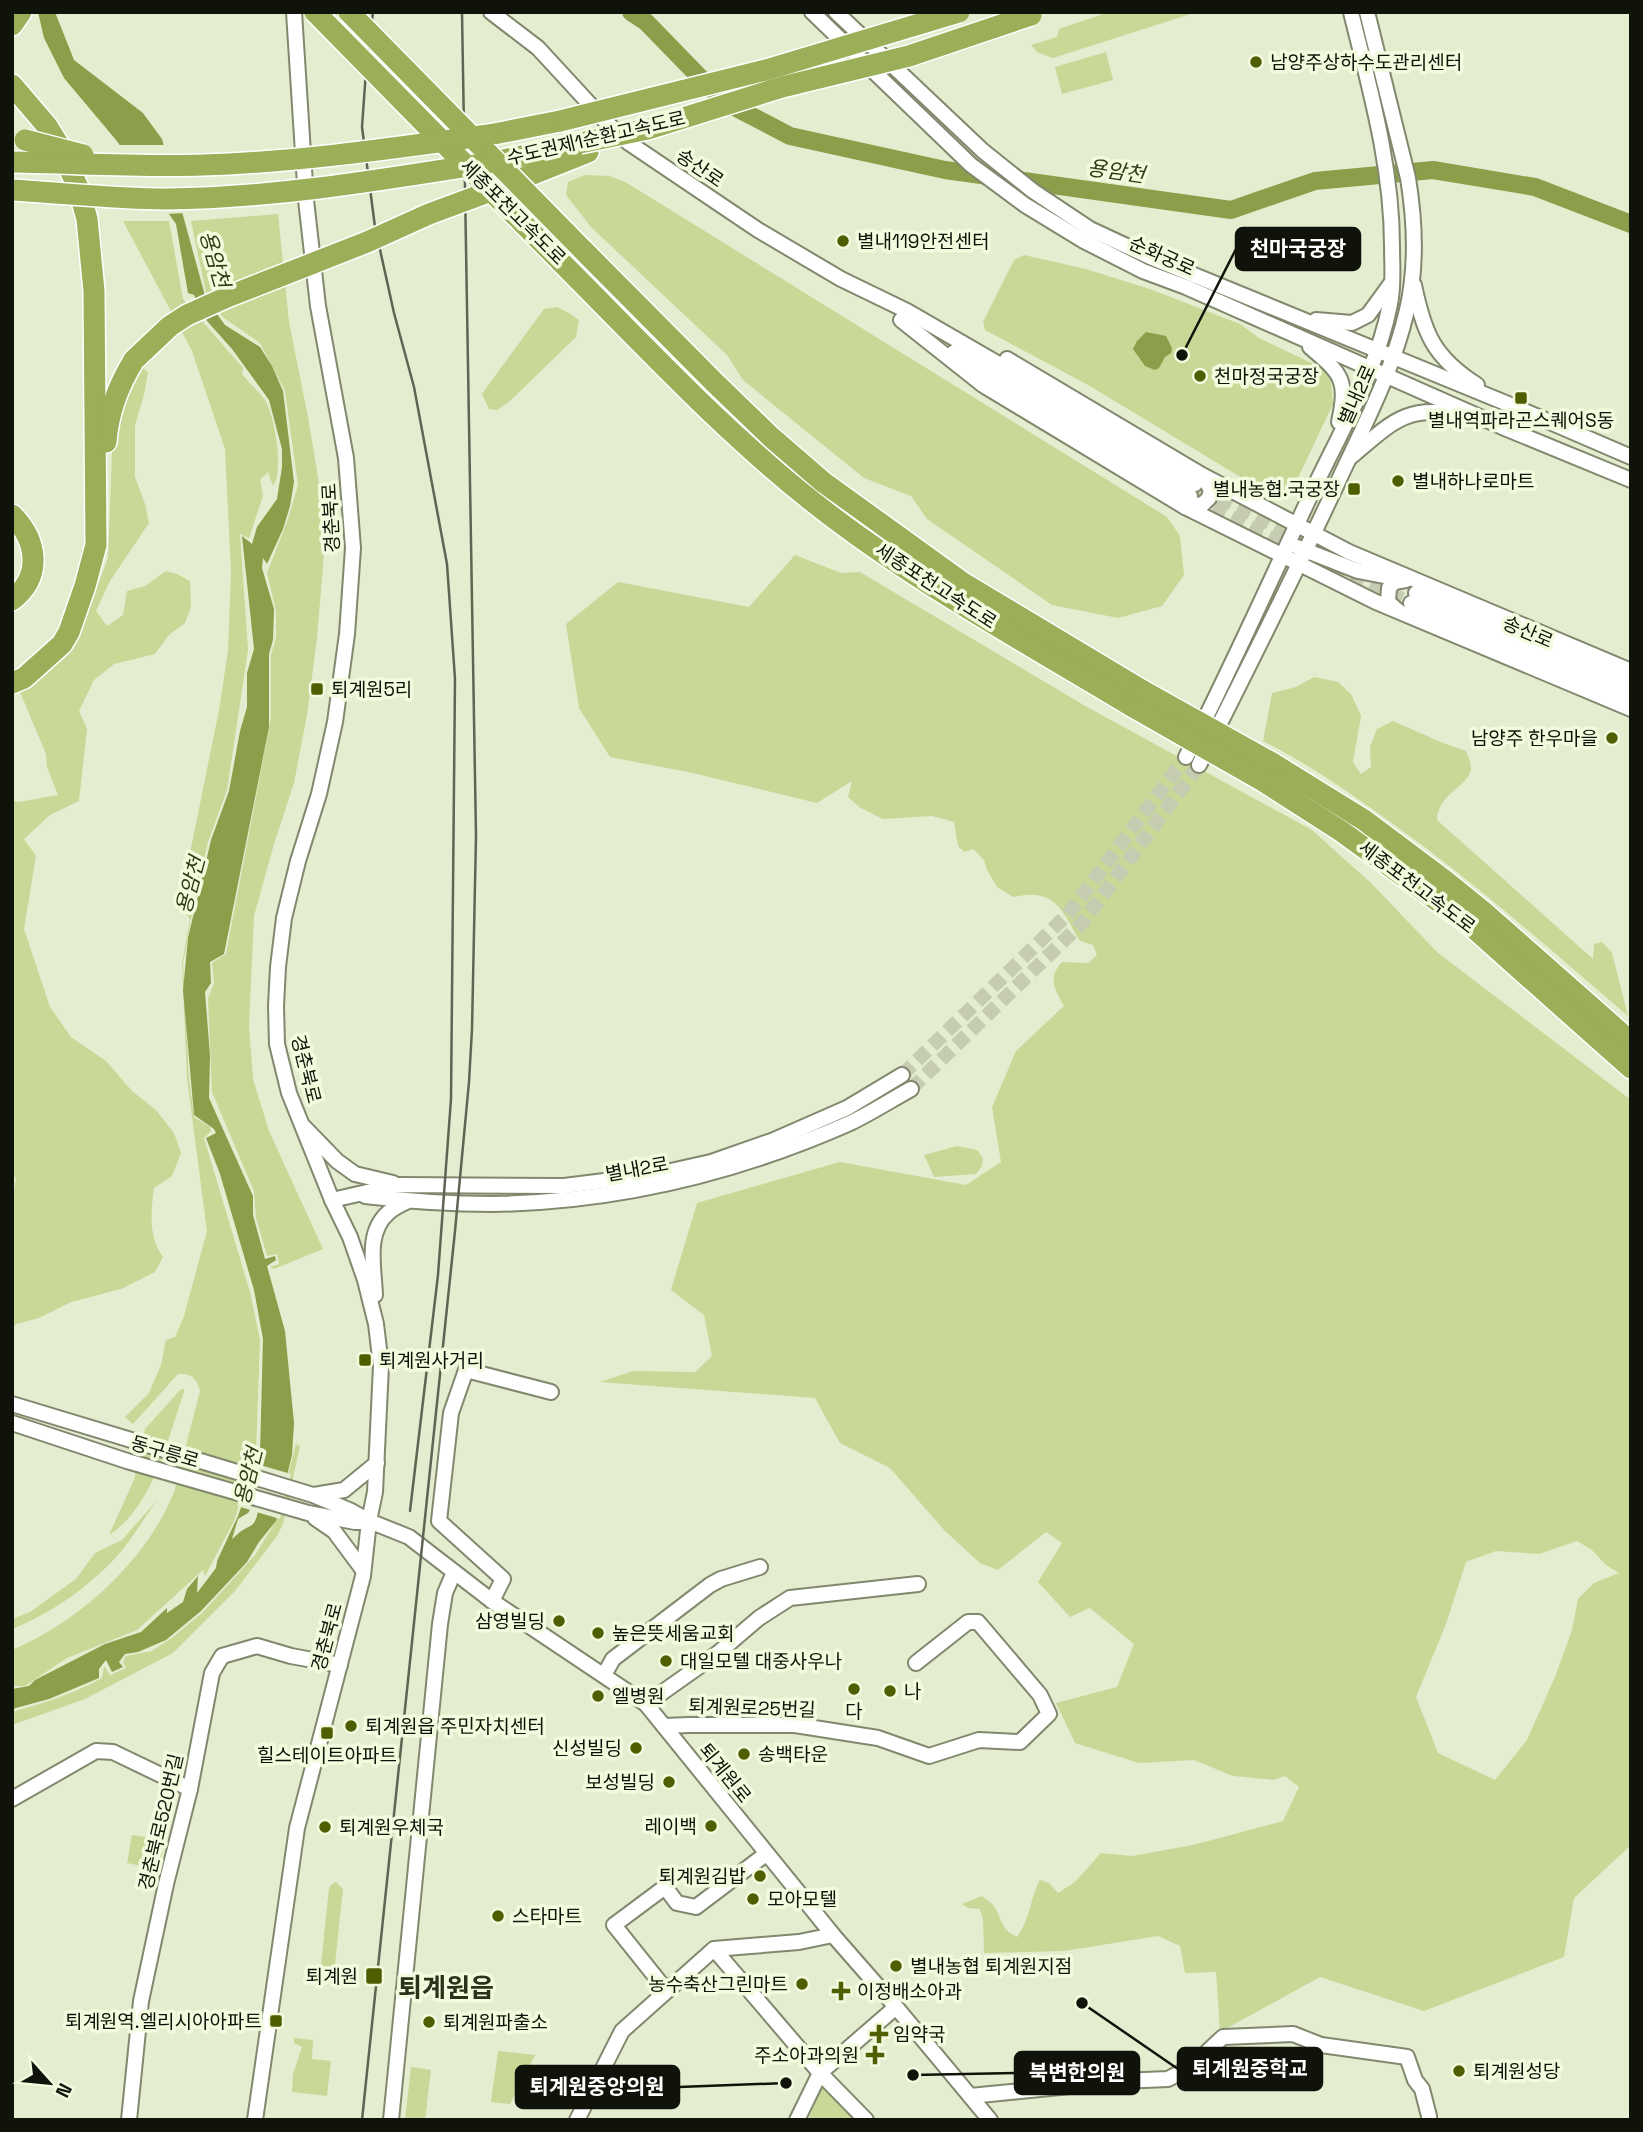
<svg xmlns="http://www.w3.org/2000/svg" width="1643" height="2132" font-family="'Space Grotesk','Noto Sans KR',sans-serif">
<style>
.green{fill:#c7d897;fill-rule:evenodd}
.water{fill:#8b9f4a;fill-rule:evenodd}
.pier{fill:#e5edd0}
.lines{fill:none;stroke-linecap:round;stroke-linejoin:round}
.river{stroke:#8b9f4a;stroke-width:18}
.minor-tunnel{stroke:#c5ccb2;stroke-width:14;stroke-dasharray:14 7;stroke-linecap:butt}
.minor-casing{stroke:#81886e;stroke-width:18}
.highway-casing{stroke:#fff;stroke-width:24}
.minor{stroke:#fff;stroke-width:14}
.highway{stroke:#9baf58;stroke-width:21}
.rail{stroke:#5f6453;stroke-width:2.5}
.highway-bridge-casing{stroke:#fff;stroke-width:24;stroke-linecap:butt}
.highway-bridge{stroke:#9baf58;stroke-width:21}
.poi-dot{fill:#4e5e00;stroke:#f2fbdd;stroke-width:2.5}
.labels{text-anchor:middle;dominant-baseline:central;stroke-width:7;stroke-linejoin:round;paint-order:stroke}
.poi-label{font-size:19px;fill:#101309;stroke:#f2fbdd;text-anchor:start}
.street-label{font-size:19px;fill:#101309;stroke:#f2fbdd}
.water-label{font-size:21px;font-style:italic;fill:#333b17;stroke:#f2fbdd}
.district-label{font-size:26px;font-weight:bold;fill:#2b311a;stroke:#f2fbdd}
.leader{fill:none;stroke:#101309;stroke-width:2.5}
.callout-dot{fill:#101309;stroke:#f2fbdd;stroke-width:2.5}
.callout{fill:#101309;stroke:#101309;stroke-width:2.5}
.callout-label{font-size:21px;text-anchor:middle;font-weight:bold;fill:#fff}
</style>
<rect width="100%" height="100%" fill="#e5edd0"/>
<g class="green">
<polygon points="1109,12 1197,12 1053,58 1037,52 1031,45 1057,37 1059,29"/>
<polygon points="1106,52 1113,80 1062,94 1055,67"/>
<polygon points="585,175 610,176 627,183 1167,517 1180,536 1184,575 1162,606 1118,618 1052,605 927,519 911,496 864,478 743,380 727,355 591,227 566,195 568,182"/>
<polygon points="278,214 289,322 308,417 322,501 324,553 317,638 307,715 294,783 274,844 254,916 249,1026 253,1079 269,1131 323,1249 274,1269 270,1267 279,1264 277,1254 267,1256 256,1218 254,1191 212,1092 208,998 214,983 212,963 226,954 271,718 271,655 276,638 276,611 267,573 288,519 298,485 285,391 260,343 224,318 207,297 191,221"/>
<path d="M123 221H169L183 299 243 368 242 374C249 383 263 395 267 404 275 421 284 471 273 486L268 472 260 480 263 496 249 538 240 534 248 650 227 790 208 842 194 903 183 964 189 1079 194 1117 210 1127 211 1131 204 1138 250 1292 260 1340 256 1453 234 1521 205 1576 203 1570 137 1630 67 1658 25 1686H12V1650C79 1622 147 1560 174 1492L200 1391C196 1377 192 1374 178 1374L133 1424 125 1417 149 1393 161 1365 166 1340 175 1337 184 1316 207 1231 187 1078 182 964 190 919 181 907 187 868 219 710 228 651 231 571 225 449 192 351Z"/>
<polygon points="1024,255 1086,269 1150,289 1240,324 1259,338 1326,370 1331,381 1333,404 1289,497 1277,499 1088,385 985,330 983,322 1014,260"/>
<polygon points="557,307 569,313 579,320 576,337 510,401 497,410 489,409 482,394 544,309"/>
<path d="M140 366 148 372 144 395 135 425V477L145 504 149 523 110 581 96 611 107 626 123 615 127 591 145 586 166 571 177 574 190 581 191 607 185 623 169 635 155 654 114 664 94 680 79 711 87 729 79 801 50 815 24 839 36 856 24 929 50 1007 71 1037 106 1061 132 1091 156 1110 174 1133 181 1153 172 1176 154 1188C151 1212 148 1236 163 1257L155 1272 121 1289 71 1302 39 1318 16 1324 12 1330V1204L16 1179 12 1172V801L19 802 58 795 47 767 46 754 20 692 65 653 87 613 108 558 113 427Z"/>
<path d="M795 555 841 573 860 572 1087 707 1312 830 1371 883 1437 952 1631 1100V1845L1574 1898 1564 1957 1424 2011 1320 1977 1220 2032 1216 1972 1185 1973 1180 1946 1158 1936 1064 1951 984 1953 983 1919 980 1909 968 1908 962 1904 982 1896C985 1899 989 1901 992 1904 1003 1916 998 1928 1017 1937 1030 1920 1030 1898 1040 1880L1049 1883 1058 1893 1075 1882 1101 1853 1132 1856 1193 1845 1283 1821 1299 1787 1285 1776 1274 1780 1233 1776 1194 1760 1139 1763 1075 1743 1056 1703 1117 1687 1134 1644 1090 1608 1070 1617 1038 1582 1062 1543 1046 1532 998 1570 980 1563 944 1530 890 1468 840 1443 815 1398 600 1382 633 1371 695 1372 712 1356 704 1315 671 1290 697 1203 840 1162 966 1185 1001 1162 992 1107 1016 1051 1064 1006C1055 989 1047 978 1062 962L1088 963 1097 955 1093 945 1080 941C1062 910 1055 887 1013 897L997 887 987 870 984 860 973 849 964 852 958 846 954 822 932 816 883 819 859 807 848 797 852 781 817 803 693 773 610 757 579 708 566 624 618 582 749 607ZM1577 1541 1592 1550 1606 1565 1619 1573 1594 1583 1578 1599 1572 1630 1555 1677 1527 1740 1495 1780 1438 1753 1416 1697 1446 1624 1466 1562 1496 1551 1539 1554Z"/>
<path d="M1314 677 1338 682 1351 694 1361 716 1353 762 1361 774 1371 767 1370 747 1377 729 1393 721 1443 743 1466 751C1468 756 1471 763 1471 768 1471 785 1437 794 1437 820L1593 959 1594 944 1602 942 1612 953 1628 1016C1550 949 1473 881 1389 821 1349 792 1307 763 1263 741L1272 693 1296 687Z"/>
<polygon points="957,1146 977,1150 983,1158 982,1166 976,1174 934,1177 924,1155"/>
<path d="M181 1389H184V1392C168 1438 153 1507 109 1535L134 1480 145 1429Z"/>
<path d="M296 1444 300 1446 283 1524 277 1536 235 1591 173 1653 85 1699 12 1725V1712C44 1703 73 1694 102 1678L104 1666 110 1675 126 1668 123 1662 126 1656 152 1651 173 1637 202 1613 255 1555 276 1521Z"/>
<path d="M159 1498C145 1516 133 1538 118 1555 89 1587 52 1613 12 1629V1619L30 1612 76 1579 95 1553 122 1540Z"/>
<polygon points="132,1835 164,1840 161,1858 149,1856 147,1867 127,1863"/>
<polygon points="336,1882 343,1889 335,1964 331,1972 325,1977 316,1975 321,1965 329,1888 332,1884"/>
<polygon points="294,2038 313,2040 312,2059 331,2061 327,2096 292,2092 293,2074 302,2047 294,2043"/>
<polygon points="498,2051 535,2055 510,2104 491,2102"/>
<polygon points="411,2067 431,2070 425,2120 405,2120"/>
<polygon points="823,2085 862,2120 808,2120"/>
</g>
<g class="water">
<path d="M38 12H55L74 60 143 113 162 139 206 299 225 325 260 347 272 366 283 391 294 482 290 506 283 529 267 564 263 558 262 568 274 609 273 640 269 654V727L224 954 210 962 211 983 205 992 210 1056 209 1098 253 1196V1215L265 1259 275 1256 276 1260 267 1266 285 1331 294 1423 292 1455 276 1521 259 1542 247 1562 201 1611 166 1640 138 1652 125 1654 119 1662 123 1667 112 1672 106 1660 99 1669V1678L49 1699 12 1709V1689L29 1686 35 1680 105 1644 141 1632 167 1608V1613L183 1602 187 1589 198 1576 197 1593 216 1568 217 1561 238 1516 260 1452 263 1339 254 1290 220 1174 206 1138 216 1133 214 1129 194 1115 183 990 188 938 211 840 229 791 240 731 247 707V673L254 649 242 536 252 544 257 527 277 499 282 467V449L269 400 232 349 207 321 194 295 188 293 176 224 116 140 64 78 44 38ZM252 1507 258 1511C255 1527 252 1524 240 1532 237 1534 235 1537 232 1539L238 1519 248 1513Z"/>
<polygon points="1146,332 1166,336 1172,348 1171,353 1165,357 1159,368 1155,370 1145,366 1133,349 1137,341"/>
</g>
<g class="pier">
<polygon points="116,145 167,145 186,213 165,214"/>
<polygon points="253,1463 291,1474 280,1519 237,1506"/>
</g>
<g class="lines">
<polyline class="river" points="631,12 646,22 723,101 790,136 945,170 1231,210 1315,181 1433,170 1535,187 1631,224"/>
<g class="minor-tunnel">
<polyline points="1201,487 1319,549"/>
<polyline points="1194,498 1297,551"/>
<polyline points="1332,567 1411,603"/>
<polyline points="902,1075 1068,914 1186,757"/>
<polyline points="911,1089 1082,923 1199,765"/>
</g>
<defs>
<g id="minor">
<polyline points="491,12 538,48 608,124 629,143 758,230 841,279 907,311 997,363 1110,434 1195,484"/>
<polyline points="812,12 971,165 1025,205 1084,241 1143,271 1186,287 1507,429 1631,480"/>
<polyline points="836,12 983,151 1033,191 1090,229 1150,257 1513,406 1631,457"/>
<path d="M1414 285C1424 333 1433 357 1477 385"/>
<polyline points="901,320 983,385 1185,507 1376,602 1631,709"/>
<polyline points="1316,320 1352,323 1368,315 1392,282"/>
<path d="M1310 347C1342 374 1348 380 1339 422"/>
<polyline points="954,352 1190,496"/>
<polyline points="1007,359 1202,475 1349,552 1631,671"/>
<path d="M1352 456C1392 422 1408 403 1464 416"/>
<polyline points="1185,507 1203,504 1209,498 1211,490 1203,476"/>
<polyline points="1297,547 1358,571 1394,578"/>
<polyline points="1416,593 1631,685"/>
<polyline points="1411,603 1631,697"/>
<polyline points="1397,610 1388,602 1389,588 1394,582 1406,580"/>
<path d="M1186 757C1231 669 1271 579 1313 490 1341 431 1378 368 1390 304 1394 285 1392 265 1392 246 1392 166 1370 90 1351 12"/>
<path d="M1199 765C1248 668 1297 571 1342 473 1367 420 1394 367 1407 310 1417 267 1415 221 1408 178L1367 12"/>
<polyline points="304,1127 337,1161 355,1174 393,1183"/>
<path d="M365 1196C407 1201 450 1204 493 1204 616 1202 737 1173 850 1123 871 1113 891 1100 911 1089"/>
<polyline points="332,1200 398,1185 564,1186 653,1175 711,1162 774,1140 847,1108 902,1075"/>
<path d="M375 1295C374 1267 365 1232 389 1212 395 1207 402 1204 408 1201"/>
<polyline points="12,1404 313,1495 349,1510 369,1521 409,1537 492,1601 646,1704 833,1935 896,2007 990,2120"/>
<polyline points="12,1423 127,1461 308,1513 355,1522 368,1522"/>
<polyline points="314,1495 344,1490 377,1463"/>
<polyline points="315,1518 334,1531 363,1570"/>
<polyline points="492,1601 503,1579 439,1521 451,1413 466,1370 551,1392"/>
<polyline points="604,1675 613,1659 710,1585 721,1579 760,1567"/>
<polyline points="646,1704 718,1653 759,1618 790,1598 918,1584"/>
<polyline points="664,1726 689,1725 795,1725 878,1738 929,1756 979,1740 1020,1742 1049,1714 1040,1695 978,1622 968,1622 916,1663"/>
<polyline points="12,1799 96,1751 113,1752 190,1789"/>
<polyline points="714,1949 820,2073 866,2120"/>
<polyline points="666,1990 614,1925 665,1887 677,1903 696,1907 766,1854"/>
<polyline points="970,2096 1120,2081 1168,2079 1191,2067 1223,2037 1293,2034 1321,2045 1407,2057 1415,2080 1422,2089 1429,2116 1429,2120"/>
<polyline points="129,2120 141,2001 166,1884 190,1789 212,1673 222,1656 257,1646 291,1656 340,1665"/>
<polyline points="255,2120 297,1828 363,1576 369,1521 375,1492 381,1366 376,1324 365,1280 350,1237 332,1200 289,1093 277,1044 276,1006 278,967 284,918 298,861 319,794 335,722 347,634 353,548 346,458 318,306 306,200 294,12"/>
<polyline points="391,2120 440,1624 445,1593 454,1572"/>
<polyline points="577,2120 622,2031 714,1949 799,1942 833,1935"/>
<polyline points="797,2120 820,2073 896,2007"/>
</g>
<g id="highway">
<polyline points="12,25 21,12"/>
<polyline points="12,85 47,126 60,147 79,190 87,219 94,291 96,545 85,586 69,632 62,644 24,678 12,683"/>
<polyline points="489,135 560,121"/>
<polyline points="494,162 580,143"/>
<polyline points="483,194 588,152"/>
<polyline points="582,249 715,383 771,437 823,482 963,583 1143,691"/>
<path d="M560 261C642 343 722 430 813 502 913 581 1026 642 1135 708"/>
<path d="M106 442C108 412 118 386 134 360"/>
<path d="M12 515C37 540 43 576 12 600"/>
<polyline points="1272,763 1364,820 1444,880 1486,914 1631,1042"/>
<polyline points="1263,781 1341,831 1468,923 1631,1068"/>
</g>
</defs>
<use href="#minor" class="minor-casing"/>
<use href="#highway" class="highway-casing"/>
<use href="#minor" class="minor"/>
<use href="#highway" class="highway"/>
<g class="rail">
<polyline points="373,12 366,71 362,127 375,227 394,313 414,387 447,564 455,679 451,1099 438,1275 410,1511"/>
<polyline points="362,2120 455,1231 469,1082 472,1029 476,836 462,12"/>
</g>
<defs>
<g id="highway-bridge">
<polyline points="315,12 560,261"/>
<polyline points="349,12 582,249"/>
<polyline points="560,121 766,70 959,12"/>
<polyline points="25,140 83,155"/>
<polyline points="580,143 648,129 782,87 909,56 1031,15"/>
<path d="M12 162C76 163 140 167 203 165 299 162 394 148 489 135"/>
<path d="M12 190C63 193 115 199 166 199 276 198 386 179 494 162"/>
<polyline points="134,360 170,326 187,315 227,297 367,242 429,214 483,194"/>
<polyline points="1143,691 1272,763"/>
<polyline points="1135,708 1263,781"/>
</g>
</defs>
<use href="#highway-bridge" class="highway-bridge-casing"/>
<use href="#highway-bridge" class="highway-bridge"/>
</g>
<g class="poi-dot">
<circle cx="1256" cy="62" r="7"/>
<circle cx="843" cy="241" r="7"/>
<circle cx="1200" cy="376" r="7"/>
<rect x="1514" y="391" width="14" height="14" rx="3.5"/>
<circle cx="1398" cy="481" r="7"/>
<rect x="1347" y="482" width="14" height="14" rx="3.5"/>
<rect x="310" y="682" width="14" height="14" rx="3.5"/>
<circle cx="1612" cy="738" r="7"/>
<rect x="358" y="1353" width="14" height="14" rx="3.5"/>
<circle cx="559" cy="1621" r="7"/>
<circle cx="598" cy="1633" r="7"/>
<circle cx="666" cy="1661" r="7"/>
<circle cx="854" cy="1689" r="7"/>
<circle cx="890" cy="1691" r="7"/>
<circle cx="598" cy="1696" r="7"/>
<circle cx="351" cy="1726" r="7"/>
<rect x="320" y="1726" width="14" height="14" rx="3.5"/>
<circle cx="636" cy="1748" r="7"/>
<circle cx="744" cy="1754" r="7"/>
<circle cx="669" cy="1782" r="7"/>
<circle cx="711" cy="1826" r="7"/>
<circle cx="325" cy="1827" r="7"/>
<circle cx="760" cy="1876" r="7"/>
<circle cx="753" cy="1899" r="7"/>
<circle cx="498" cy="1916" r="7"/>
<circle cx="896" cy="1966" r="7"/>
<rect x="365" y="1967" width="18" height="18" rx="3.5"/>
<circle cx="802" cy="1984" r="7"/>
<path d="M837.5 1980.5h7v7h7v7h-7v7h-7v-7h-7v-7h7z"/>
<rect x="269" y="2014" width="14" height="14" rx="3.5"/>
<circle cx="429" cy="2022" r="7"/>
<path d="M875.5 2023.5h7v7h7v7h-7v7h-7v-7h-7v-7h7z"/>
<path d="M871.5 2044.5h7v7h7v7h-7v7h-7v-7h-7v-7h7z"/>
<circle cx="1459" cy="2071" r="7"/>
</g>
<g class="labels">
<g class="poi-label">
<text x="1270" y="62">남양주상하수도관리센터</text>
<text x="857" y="241">별내119안전센터</text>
<text x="1214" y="376">천마정국궁장</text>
<text x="1521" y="420" text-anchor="middle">별내역파라곤스퀘어S동</text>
<text x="1412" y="481">별내하나로마트</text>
<text x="1340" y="489" text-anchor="end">별내농협.국궁장</text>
<text x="331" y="689">퇴계원5리</text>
<text x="1598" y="738" text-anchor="end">남양주 한우마을</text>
<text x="379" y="1360">퇴계원사거리</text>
<text x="545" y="1621" text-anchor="end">삼영빌딩</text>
<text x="612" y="1633">높은뜻세움교회</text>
<text x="680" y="1661">대일모텔 대중사우나</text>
<text x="904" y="1691">나</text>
<text x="612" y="1696">엘병원</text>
<text x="854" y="1711" text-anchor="middle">다</text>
<text x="365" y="1726">퇴계원읍 주민자치센터</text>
<text x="622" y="1748" text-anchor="end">신성빌딩</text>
<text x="758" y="1754">송백타운</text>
<text x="327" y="1755" text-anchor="middle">힐스테이트아파트</text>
<text x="655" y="1782" text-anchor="end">보성빌딩</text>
<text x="697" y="1826" text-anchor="end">레이백</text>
<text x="339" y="1827">퇴계원우체국</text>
<text x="746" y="1876" text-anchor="end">퇴계원김밥</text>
<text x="767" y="1899">모아모텔</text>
<text x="512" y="1916">스타마트</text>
<text x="910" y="1966">별내농협 퇴계원지점</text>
<text x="358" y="1976" text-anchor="end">퇴계원</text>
<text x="788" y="1984" text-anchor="end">농수축산그린마트</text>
<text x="857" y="1991">이정배소아과</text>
<text x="262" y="2021" text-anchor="end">퇴계원역.엘리시아아파트</text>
<text x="443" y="2022">퇴계원파출소</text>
<text x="893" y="2034">임약국</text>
<text x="859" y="2055" text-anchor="end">주소아과의원</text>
<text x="1473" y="2071">퇴계원성당</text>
</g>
<g class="street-label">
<text transform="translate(596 138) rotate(-13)">수도권제1순환고속도로</text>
<text transform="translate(700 168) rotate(34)">송산로</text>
<text transform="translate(513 212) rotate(45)">세종포천고속도로</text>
<text transform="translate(1162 256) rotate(24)">순화궁로</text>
<text transform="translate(1357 395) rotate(-66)">별내2로</text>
<text transform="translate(331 518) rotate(-93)">경춘북로</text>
<text transform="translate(936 586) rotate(33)">세종포천고속도로</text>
<text transform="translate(1528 632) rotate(23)">송산로</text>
<text transform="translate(1417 887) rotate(37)">세종포천고속도로</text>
<text transform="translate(306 1069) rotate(76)">경춘북로</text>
<text transform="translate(637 1169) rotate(-10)">별내2로</text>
<text transform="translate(165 1452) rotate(16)">동구릉로</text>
<text transform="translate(327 1637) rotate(-75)">경춘북로</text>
<text transform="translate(752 1708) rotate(2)">퇴계원로25번길</text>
<text transform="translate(725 1773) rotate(51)">퇴계원로</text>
<text transform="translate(161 1822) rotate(-77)">경춘북로520번길</text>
</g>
<g class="water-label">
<text transform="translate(1116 171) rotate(8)">용암천</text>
<text transform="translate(215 259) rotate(74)">용암천</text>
<text transform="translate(190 885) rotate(-75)">용암천</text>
<text transform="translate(248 1476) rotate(-76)">용암천</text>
</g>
<g class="district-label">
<text x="446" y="1988">퇴계원읍</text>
</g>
</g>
<path class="leader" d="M1182 355L1236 249M1082 2003L1178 2069M913 2075L1015 2073M786 2083L679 2087"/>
<g class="callout-dot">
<circle cx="1182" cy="355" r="7"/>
<circle cx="1082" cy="2003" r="7"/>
<circle cx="913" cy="2075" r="7"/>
<circle cx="786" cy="2083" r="7"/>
</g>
<g class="callout">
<rect x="1236" y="228" width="124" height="42" rx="7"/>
<rect x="1178" y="2048" width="144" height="42" rx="7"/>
<rect x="1015" y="2052" width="124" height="42" rx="7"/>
<rect x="516" y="2066" width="163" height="42" rx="7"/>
</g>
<g class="callout-label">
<text x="1298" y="256">천마국궁장</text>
<text x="1250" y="2076">퇴계원중학교</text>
<text x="1077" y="2080">북변한의원</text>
<text x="597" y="2094">퇴계원중앙의원</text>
</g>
<rect width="1643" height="2132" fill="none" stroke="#101309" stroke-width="28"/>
<g transform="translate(49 2083) rotate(117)" stroke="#f2fbdd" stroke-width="5" paint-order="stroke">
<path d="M0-5L12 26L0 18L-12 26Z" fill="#101309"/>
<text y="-10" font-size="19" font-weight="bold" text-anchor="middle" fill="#101309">N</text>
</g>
</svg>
